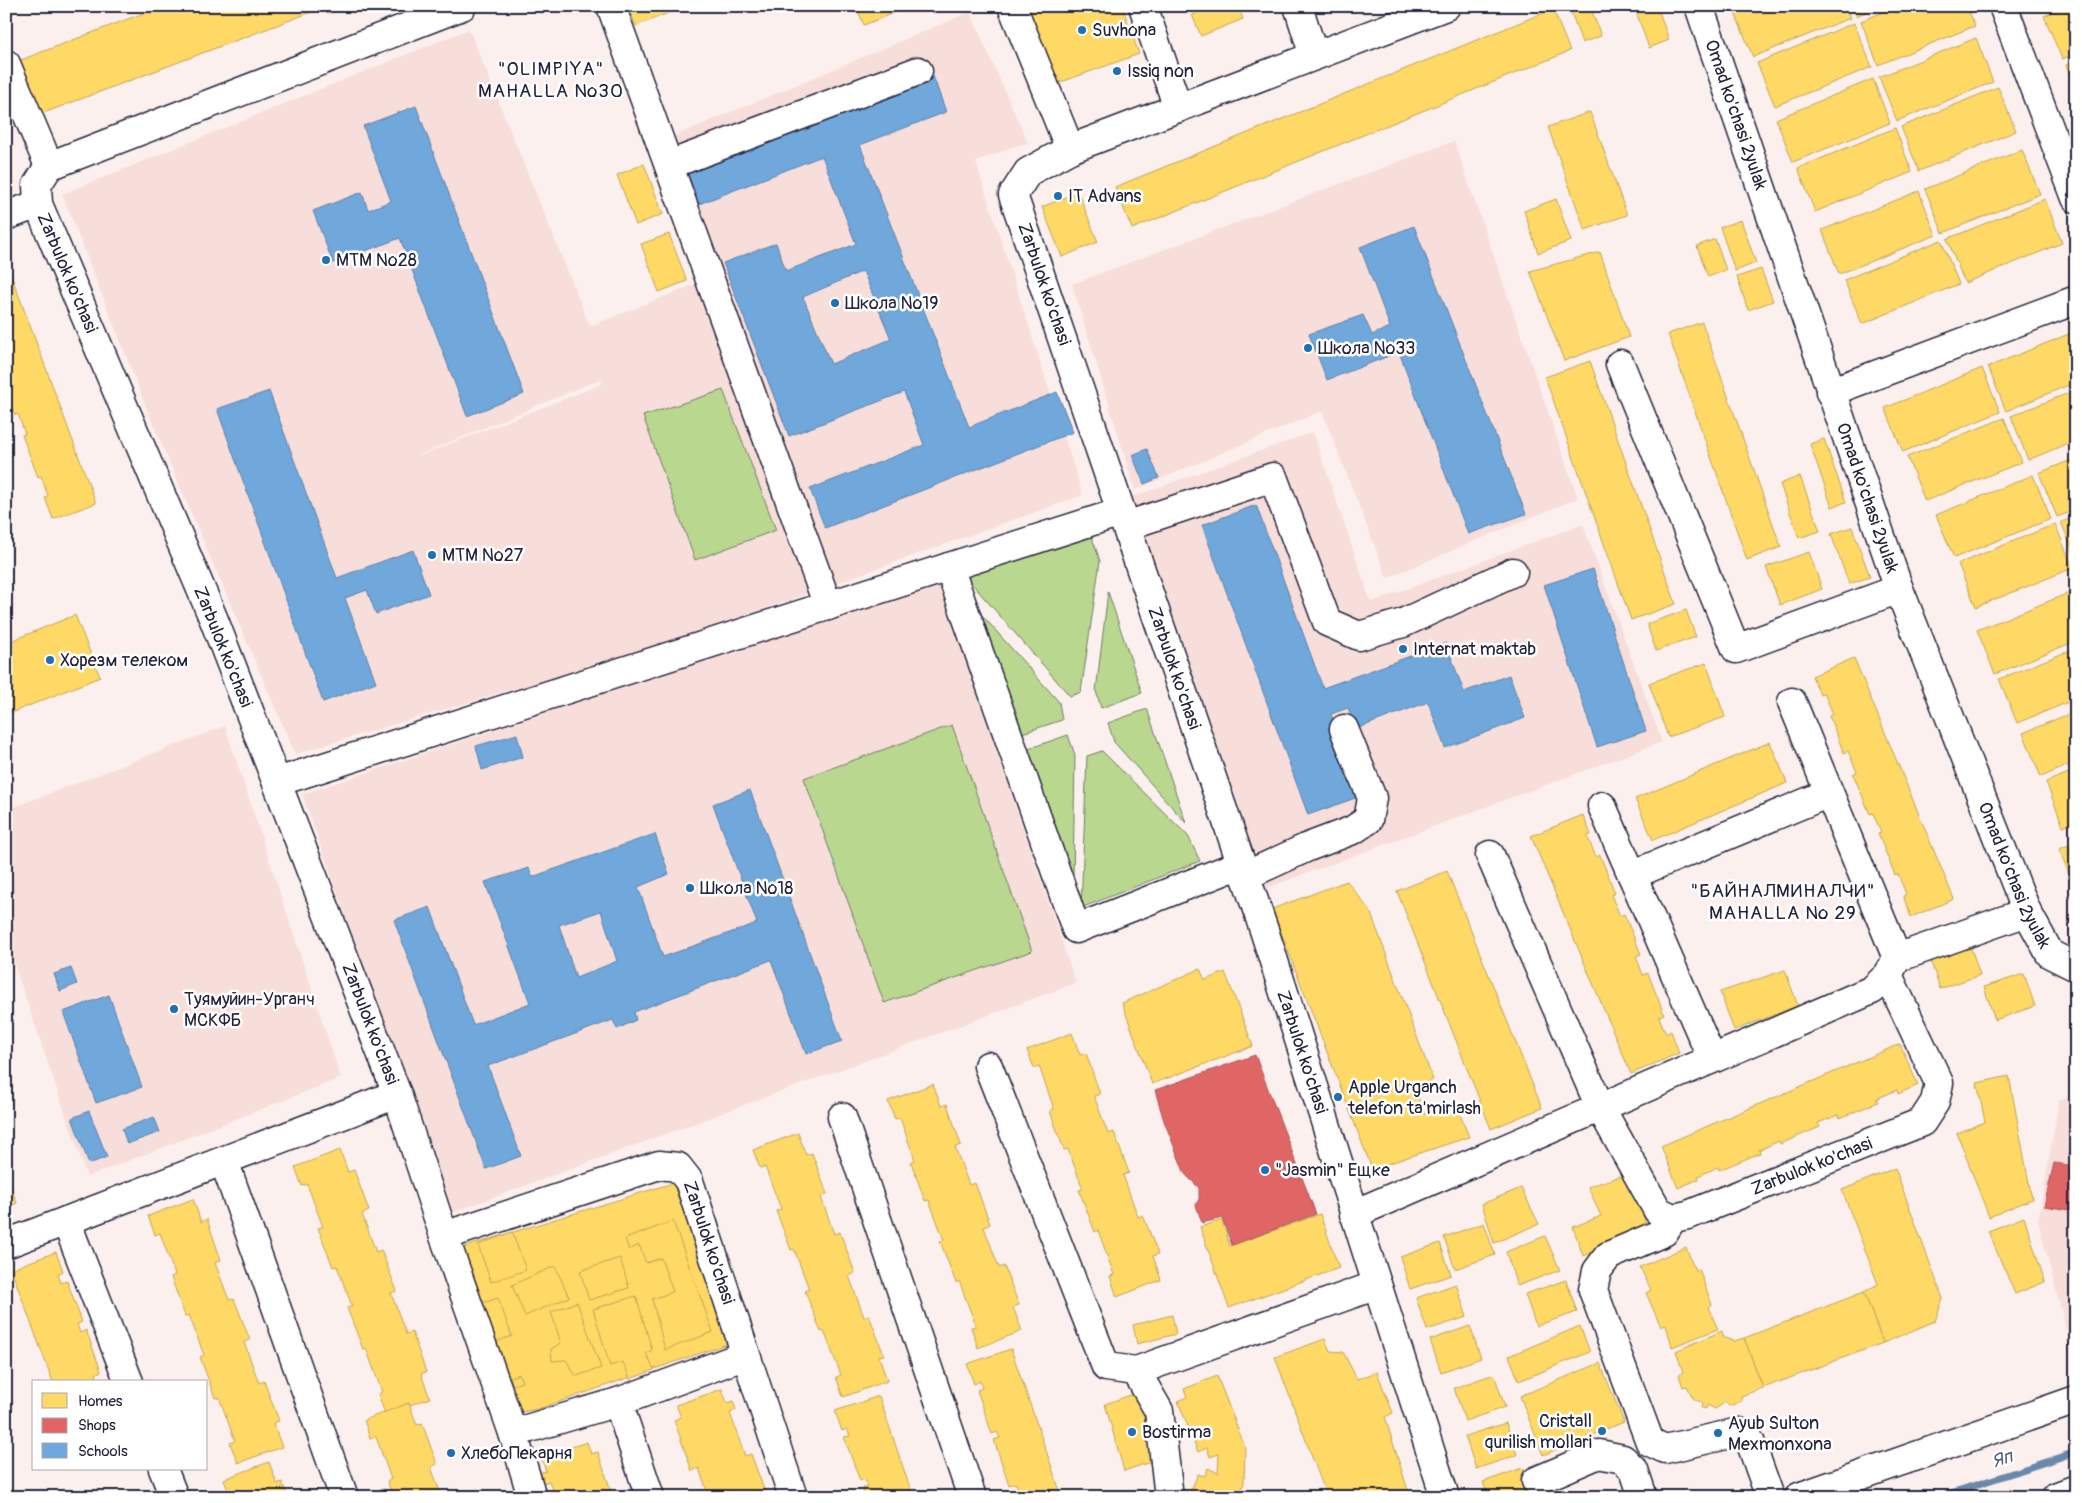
<svg xmlns="http://www.w3.org/2000/svg" width="2082" height="1503" font-family="Pangolin,sans-serif">
<style>
.built{fill:#f8deda;fill-rule:evenodd}
.green{fill:#bad78f;stroke:#6e7c65}
.homes{fill:#ffd966;stroke:#bda259}
.shops{fill:#e06666;stroke:#a75259}
.schools{fill:#6fa8dc;stroke:#5880ac;fill-rule:evenodd}
.lines{fill:none;stroke-linecap:round;stroke-linejoin:round}
.stream{stroke:#6989ab;stroke-width:7}
.minor-casing{stroke:#22223b;stroke-width:31}
.major-casing{stroke:#22223b;stroke-width:31}
.minor{stroke:#fff;stroke-width:28}
.major{stroke:#fff;stroke-width:28}
.poi-dot{fill:#1f6fb2;stroke:#fff;stroke-width:2}
.labels{text-anchor:middle;dominant-baseline:central;stroke-width:5;stroke-linejoin:round;paint-order:stroke}
.poi-label{font-size:18px;fill:#22223b;stroke:#fff;text-anchor:start}
.street-label{font-size:18px;fill:#22223b;stroke:#fff}
.neighbourhood-label{font-size:19px;letter-spacing:1px;fill:#22223b;stroke:#fff}
.water-label{font-size:19px;font-style:italic;fill:#4b5e7c;stroke:#fff}
</style>
<rect width="100%" height="100%" fill="#fcf0ee"/>
<filter id="ink" filterUnits="userSpaceOnUse"><feTurbulence type="fractalNoise" baseFrequency=".02" numOctaves="2"/><feDisplacementMap in="SourceGraphic" scale="10" xChannelSelector="R" yChannelSelector="G"/><feConvolveMatrix kernelMatrix="1 2 1 2 8 2 1 2 1" color-interpolation-filters="sRGB"/></filter>
<g filter="url(#ink)">
<g class="built">
<path d="M970 12 1028 143 1015 146 976 162 1083 495 678 640 295 754 152 422 62 194 469 29 590 326 706 280 655 144ZM601 379 602 384 419 456V455Z"/>
<polygon points="1454,141 1578,498 1387,578 1322,411 1135,490 1072,284"/>
<polygon points="1313,432 1371,602 1583,524 1662,742 1267,888 1123,500"/>
<polygon points="939,582 1076,983 451,1213 302,794"/>
<polygon points="225,726 341,1078 87,1177 6,941 6,810"/>
<polygon points="2076,1093 2076,1337 2066,1329 2038,1221 2059,1101"/>
</g>
<g class="green">
<polygon points="723,390 776,530 695,560 643,416"/>
<polygon points="1092,537 1100,561 1081,692 1070,696 966,577"/>
<polygon points="1108,592 1142,693 1101,708 1096,691"/>
<polygon points="965,596 1059,702 1062,720 1010,737"/>
<polygon points="1147,709 1186,823 1114,742 1108,723"/>
<polygon points="952,725 1032,951 884,1003 804,778"/>
<polygon points="1068,735 1075,755 1073,881 1019,752"/>
<polygon points="1102,751 1188,836 1200,861 1081,908 1087,756"/>
</g>
<g class="homes">
<polygon points="162,6 321,6 322,8 33,117 13,63"/>
<polygon points="628,6 686,6 636,26"/>
<polygon points="856,6 911,6 864,25"/>
<polygon points="1026,6 1122,6 1139,54 1053,85"/>
<polygon points="1192,6 1238,6 1243,19 1201,36 1192,15 1196,14"/>
<polygon points="1569,6 1590,6 1601,36 1582,43"/>
<polygon points="1634,6 1657,6 1669,40 1649,48"/>
<polygon points="1752,6 1845,6 1850,18 1753,57 1735,13"/>
<polygon points="1852,6 1880,6 1856,16"/>
<polygon points="1898,6 1967,6 1975,26 1878,65 1861,21"/>
<polygon points="2067,6 2076,6 2076,54 2062,59 2044,16"/>
<polygon points="1553,9 1570,51 1132,229 1115,187"/>
<polygon points="1854,23 1872,67 1775,106 1757,63"/>
<polygon points="1976,38 1993,82 1897,121 1879,77"/>
<polygon points="2076,61 2076,88 2066,65"/>
<polygon points="1873,79 1890,123 1793,162 1776,119"/>
<polygon points="1998,87 2016,131 1919,171 1901,127"/>
<polygon points="1590,112 1627,215 1585,230 1548,127"/>
<polygon points="1895,128 1912,172 1815,212 1798,168"/>
<polygon points="2022,150 2040,194 1943,233 1925,189"/>
<polygon points="644,164 663,214 636,225 617,175"/>
<polygon points="1919,191 1936,235 1839,274 1822,230"/>
<polygon points="1078,192 1098,242 1062,257 1042,207"/>
<polygon points="1556,199 1571,241 1538,253 1524,211"/>
<polygon points="2045,199 2062,243 1965,283 1947,239"/>
<polygon points="1741,220 1756,263 1735,271 1720,227"/>
<polygon points="669,234 687,281 659,292 641,244"/>
<polygon points="1715,239 1726,270 1708,277 1697,246"/>
<polygon points="1941,240 1959,284 1862,324 1844,280"/>
<polygon points="1600,252 1629,337 1564,361 1530,271"/>
<polygon points="6,261 96,503 53,519 45,498 48,496 41,476 38,477 22,435 25,434 18,414 15,415 6,392"/>
<polygon points="1761,269 1773,301 1748,310 1737,277"/>
<polygon points="1702,322 1781,547 1747,560 1668,334"/>
<polygon points="2076,331 2076,382 2006,411 1988,367"/>
<polygon points="1590,361 1676,604 1631,620 1545,377"/>
<polygon points="1982,368 2000,412 1903,452 1885,408"/>
<polygon points="2076,390 2076,440 2028,460 2011,416"/>
<polygon points="2004,418 2022,462 1925,501 1907,457"/>
<polygon points="1824,439 1846,502 1832,507 1810,444"/>
<polygon points="2076,458 2076,510 2057,517 2039,473"/>
<polygon points="2033,475 2051,519 1954,558 1936,515"/>
<polygon points="1800,476 1820,531 1799,538 1780,484"/>
<polygon points="2076,517 2076,558 2061,522"/>
<polygon points="2055,524 2073,568 1976,607 1958,564"/>
<polygon points="1852,527 1870,577 1849,584 1831,534"/>
<polygon points="1809,552 1822,589 1780,605 1766,567"/>
<polygon points="2074,591 2076,595 2076,641 1995,674 1977,630"/>
<polygon points="1686,610 1696,637 1656,651 1647,624"/>
<polygon points="75,615 100,677 6,715 6,643"/>
<polygon points="2076,648 2076,699 2017,723 1999,679"/>
<polygon points="1854,658 1954,899 1911,917 1903,896 1906,894 1898,874 1895,875 1878,834 1881,833 1873,813 1870,814 1853,774 1857,772 1848,751 1844,753 1829,716 1833,714 1824,693 1820,695 1812,676"/>
<polygon points="1706,663 1725,717 1668,737 1649,683"/>
<polygon points="2076,711 2076,762 2041,777 2023,733"/>
<polygon points="1770,742 1787,783 1653,840 1635,799"/>
<polygon points="2076,770 2076,821 2063,826 2046,782"/>
<polygon points="1583,815 1591,835 1587,836 1596,857 1600,855 1615,893 1611,895 1620,916 1624,914 1641,954 1636,956 1643,975 1648,973 1664,1014 1659,1017 1666,1034 1671,1031 1679,1053 1631,1074 1531,836"/>
<polygon points="2076,842 2076,891 2059,849"/>
<polygon points="1447,871 1542,1108 1491,1129 1397,891"/>
<polygon points="1347,881 1370,911 1433,1080 1415,1088 1424,1114 1455,1102 1469,1137 1372,1169 1272,909"/>
<polygon points="1969,942 1980,975 1940,989 1929,956"/>
<polygon points="1200,969 1205,980 1225,972 1253,1046 1152,1084 1122,1003"/>
<polygon points="1785,970 1798,1006 1734,1030 1720,992"/>
<polygon points="2024,974 2035,1006 1995,1020 1984,987"/>
<polygon points="1072,1033 1080,1055 1086,1053 1100,1094 1094,1096 1108,1134 1114,1132 1129,1173 1123,1175 1138,1217 1143,1215 1158,1254 1153,1256 1161,1280 1117,1297 1110,1276 1114,1275 1098,1230 1095,1232 1079,1190 1083,1189 1068,1149 1064,1150 1050,1111 1054,1109 1039,1066 1034,1068 1027,1050"/>
<polygon points="1900,1044 1918,1085 1898,1094 1897,1090 1876,1099 1878,1102 1840,1118 1839,1115 1818,1123 1820,1127 1780,1144 1779,1141 1759,1150 1760,1153 1719,1170 1718,1167 1698,1176 1699,1179 1678,1188 1661,1146"/>
<polygon points="2009,1076 2032,1199 1989,1217 1957,1133 1985,1122 1977,1083"/>
<polygon points="933,1084 941,1106 947,1104 961,1145 955,1147 969,1185 975,1183 990,1224 984,1227 999,1268 1004,1266 1019,1305 1013,1307 1022,1331 978,1348 971,1327 976,1326 959,1281 956,1283 940,1241 944,1240 929,1200 925,1201 911,1162 915,1160 900,1118 895,1119 888,1101"/>
<polygon points="798,1133 806,1155 812,1153 827,1194 821,1197 834,1234 840,1232 855,1273 849,1276 864,1317 869,1315 884,1355 879,1356 887,1381 843,1397 836,1377 841,1375 824,1331 821,1332 805,1291 809,1289 794,1249 791,1250 776,1211 781,1209 765,1167 760,1168 753,1150"/>
<polygon points="340,1150 348,1172 354,1170 369,1211 362,1214 376,1252 381,1250 397,1291 391,1293 406,1334 412,1332 426,1372 421,1374 430,1398 385,1414 378,1394 382,1392 366,1348 363,1349 347,1308 352,1306 337,1266 333,1267 318,1228 323,1227 307,1184 302,1186 295,1167"/>
<polygon points="1895,1168 1943,1299 1935,1321 1883,1343 1864,1292 1878,1284 1842,1190"/>
<polygon points="1629,1173 1649,1233 1583,1256 1573,1227 1601,1216 1588,1187"/>
<polygon points="9,1182 17,1203 6,1207 6,1183"/>
<polygon points="673,1183 730,1343 538,1409 521,1412 458,1249"/>
<polygon points="1521,1188 1539,1224 1494,1243 1482,1204"/>
<polygon points="193,1199 201,1222 207,1219 221,1260 215,1263 229,1300 234,1299 250,1340 244,1342 259,1383 264,1381 279,1421 273,1423 282,1447 238,1463 230,1443 235,1441 219,1397 215,1398 200,1357 204,1355 189,1315 185,1316 171,1277 175,1275 160,1233 155,1235 148,1216"/>
<polygon points="1320,1214 1339,1268 1229,1308 1200,1227 1222,1220 1230,1246"/>
<polygon points="2024,1217 2045,1282 2015,1294 1988,1231"/>
<polygon points="673,1221 713,1332 665,1350 652,1299 673,1292 661,1258 646,1263 639,1245 629,1250 625,1239"/>
<polygon points="1484,1223 1495,1255 1455,1269 1444,1237"/>
<polygon points="512,1232 526,1270 491,1282 478,1245"/>
<polygon points="1545,1236 1560,1270 1517,1286 1506,1252"/>
<polygon points="1440,1243 1451,1275 1410,1289 1400,1257"/>
<polygon points="1686,1247 1695,1270 1699,1269 1712,1305 1708,1307 1718,1329 1672,1347 1666,1325 1661,1327 1646,1293 1651,1290 1640,1267"/>
<polygon points="56,1252 63,1271 58,1274 61,1283 67,1281 82,1322 77,1324 80,1333 86,1330 101,1371 96,1374 98,1382 53,1382 11,1269"/>
<polygon points="620,1258 629,1288 589,1300 580,1271"/>
<polygon points="555,1266 569,1297 525,1316 512,1285"/>
<polygon points="1566,1280 1577,1312 1536,1326 1525,1294"/>
<polygon points="1456,1284 1467,1317 1427,1330 1416,1298"/>
<polygon points="1864,1292 1883,1343 1763,1388 1744,1338"/>
<polygon points="636,1296 652,1350 646,1353 654,1370 630,1379 623,1362 610,1366 593,1309"/>
<polygon points="498,1298 512,1336 493,1343 479,1304"/>
<polygon points="577,1302 601,1368 576,1376 566,1360 552,1361 551,1349 561,1343 551,1312"/>
<polygon points="1172,1315 1176,1334 1137,1344 1133,1325"/>
<polygon points="1470,1326 1481,1358 1441,1372 1430,1340"/>
<polygon points="1580,1326 1590,1352 1519,1381 1509,1356"/>
<polygon points="1722,1331 1724,1338 1734,1341 1744,1338 1763,1388 1741,1396 1742,1401 1729,1406 1726,1402 1715,1409 1707,1405 1706,1409 1701,1408 1702,1403 1693,1398 1687,1386 1683,1387 1679,1375 1683,1372 1676,1351"/>
<polygon points="1325,1339 1330,1351 1343,1352 1357,1379 1377,1372 1393,1413 1385,1417 1410,1497 1327,1497 1275,1357"/>
<polygon points="1011,1349 1062,1497 1013,1497 1012,1491 1018,1489 1016,1483 1009,1485 994,1440 1000,1438 997,1432 992,1434 977,1390 982,1388 980,1381 974,1384 967,1364"/>
<polygon points="1600,1363 1624,1422 1543,1455 1520,1396"/>
<polygon points="519,1374 522,1382 513,1385 510,1377"/>
<polygon points="1494,1374 1505,1407 1465,1421 1454,1388"/>
<polygon points="1217,1376 1245,1447 1244,1483 1238,1497 1188,1497 1198,1474 1205,1476 1208,1468 1218,1473 1219,1454 1210,1457 1207,1448 1198,1452 1178,1401 1187,1397 1184,1389"/>
<polygon points="722,1389 727,1403 733,1401 736,1410 730,1413 745,1456 751,1454 766,1495 759,1497 709,1497 699,1468 692,1471 674,1420 681,1417 676,1405"/>
<polygon points="1142,1391 1159,1459 1124,1471 1105,1404"/>
<polygon points="879,1396 913,1497 865,1497 862,1487 867,1486 865,1479 860,1481 844,1437 850,1436 847,1429 842,1431 835,1411"/>
<polygon points="409,1403 417,1425 422,1423 437,1464 431,1467 442,1497 393,1497 387,1481 391,1479 376,1437 370,1438 364,1420"/>
<polygon points="1506,1423 1517,1455 1476,1469 1465,1436"/>
<polygon points="587,1442 591,1454 598,1452 613,1497 555,1497 549,1481 543,1483 539,1473 546,1471 541,1457"/>
<polygon points="269,1462 277,1484 282,1482 288,1497 230,1497 224,1479"/>
<polygon points="1523,1468 1533,1497 1488,1497 1483,1482"/>
</g>
<g class="shops">
<polygon points="1255,1055 1316,1214 1232,1245 1222,1218 1202,1223 1196,1205 1199,1199 1199,1188 1185,1174 1164,1121 1155,1090"/>
<polygon points="2076,1137 2076,1156 2068,1154"/>
<polygon points="2054,1163 2076,1166 2076,1211 2044,1206"/>
</g>
<g class="schools">
<path d="M932 73 946 112 860 145 969 427 1057 392 1073 432 825 528 810 489 924 445 904 392 789 436 723 263 776 243 786 271 856 244 822 156 699 204 685 168ZM863 271 891 339 831 364 803 297Z"/>
<polygon points="416,106 524,394 467,416 400,238 333,263 313,211 362,192 368,210 391,201 363,126"/>
<polygon points="1414,226 1526,514 1468,534 1399,352 1327,380 1309,334 1363,315 1372,335 1390,327 1360,247"/>
<polygon points="269,391 337,578 413,550 429,594 376,614 367,590 345,598 376,682 323,702 217,409"/>
<polygon points="1147,449 1159,478 1144,484 1132,455"/>
<polygon points="1256,505 1323,688 1446,643 1464,692 1509,675 1525,718 1445,748 1428,702 1356,729 1348,708 1331,714 1361,796 1308,815 1202,525"/>
<polygon points="1593,569 1646,731 1597,747 1544,585"/>
<polygon points="517,734 523,757 482,770 476,746"/>
<path d="M750 790 842 1041 806 1054 771 960 634 1012 636 1020 617 1029 613 1020 488 1066 521 1156 486 1169 394 920 430 907 473 1025 530 1003 485 882 529 868 532 877 655 834 669 874 638 887 663 957 757 923 713 804ZM601 911 617 961 576 978 559 925Z"/>
<polygon points="71,968 77,984 60,991 54,974"/>
<polygon points="109,995 142,1087 96,1103 63,1012"/>
<polygon points="89,1111 107,1157 89,1164 72,1118"/>
<polygon points="154,1117 160,1132 127,1144 122,1129"/>
</g>
<g class="lines">
<polyline class="stream" points="1939,1497 2076,1452"/>
<defs>
<g id="minor">
<polyline points="611,6 828,606"/>
<polyline points="1012,6 1070,149"/>
<polyline points="1143,6 1178,108"/>
<polyline points="1298,6 1314,56"/>
<path id="s1" d="M1699 6 1899 589 2027 912 2050 954 2076 967"/>
<polyline points="2003,6 2076,198"/>
<polyline points="6,64 49,166"/>
<polyline points="669,165 918,71"/>
<polyline points="6,216 38,204"/>
<polyline points="1620,364 1736,649 1899,589"/>
<polyline points="1830,392 2076,300"/>
<polyline points="1126,526 1273,477 1327,622 1359,636 1403,623 1513,572"/>
<polyline points="949,567 1076,929 1241,864"/>
<polyline points="1792,702 1897,958"/>
<polyline points="277,782 1121,512"/>
<polyline points="1602,806 1712,1059"/>
<path id="s2" d="M1490 855 1600 1107 1658 1211 1673 1218 1688 1215 1922 1122 1935 1102 1939 1083 1888 975"/>
<polyline points="1632,875 1829,793"/>
<polyline points="1245,876 1308,847 1353,830 1368,820 1372,798 1344,729"/>
<polyline points="988,1066 1106,1367 1136,1371 1159,1411 1169,1497"/>
<polyline points="397,1094 214,620 38,204 37,185 49,166 462,6"/>
<polyline points="842,1117 972,1497"/>
<polyline points="224,1161 344,1497"/>
<polyline points="1354,1214 1872,990 1888,975 1897,958 2027,912"/>
<polyline points="1673,1218 1664,1232 1608,1256 1597,1271 1593,1290 1650,1442 1665,1449 1739,1432 1750,1441 1770,1497"/>
<polyline points="66,1221 129,1382"/>
<path id="s3" d="M444 1236 659 1165 678 1167 689 1181 746 1355"/>
<polyline points="6,1244 397,1094 444,1236 513,1433 618,1402 746,1355 793,1497"/>
<polyline points="1136,1371 1377,1285"/>
<polyline points="618,1402 650,1497"/>
<polyline points="513,1433 532,1497"/>
<polyline points="163,1469 174,1497"/>
<polyline points="1536,1481 1599,1454 1623,1459 1634,1470 1643,1497"/>
<polyline points="1445,1497 1264,930 1013,195 1028,172 1070,149 1446,6"/>
<polyline points="2055,1497 2076,1489"/>
</g>
<polyline id="major" points="1799,1497 2076,1400"/>
</defs>
<use href="#minor" class="minor-casing"/>
<use href="#major" class="major-casing"/>
<use href="#minor" class="minor"/>
<use href="#major" class="major"/>
</g>
</g>
<g class="poi-dot">
<circle cx="1082" cy="30" r="5"/>
<circle cx="1117" cy="71" r="5"/>
<circle cx="1058" cy="196" r="5"/>
<circle cx="326" cy="260" r="5"/>
<circle cx="835" cy="303" r="5"/>
<circle cx="1308" cy="348" r="5"/>
<circle cx="432" cy="555" r="5"/>
<circle cx="1403" cy="649" r="5"/>
<circle cx="50" cy="660" r="5"/>
<circle cx="690" cy="888" r="5"/>
<circle cx="174" cy="1009" r="5"/>
<circle cx="1338" cy="1097" r="5"/>
<circle cx="1265" cy="1170" r="5"/>
<circle cx="1602" cy="1431" r="5"/>
<circle cx="1132" cy="1432" r="5"/>
<circle cx="1718" cy="1433" r="5"/>
<circle cx="451" cy="1453" r="5"/>
</g>
<g class="labels">
<g class="poi-label">
<text x="1092" y="30">Suvhona</text>
<text x="1127" y="71">Issiq non</text>
<text x="1068" y="196">IT Advans</text>
<text x="336" y="260">MTM №28</text>
<text x="845" y="303">Школа №19</text>
<text x="1318" y="348">Школа №33</text>
<text x="442" y="555">MTM №27</text>
<text x="1413" y="649">Internat maktab</text>
<text x="60" y="660">Хорезм телеком</text>
<text x="700" y="888">Школа №18</text>
<text x="184" y="999">Туямуйин-Урганч<tspan x="184" dy="21">МСКФБ</tspan></text>
<text x="1348" y="1087">Apple Urganch<tspan x="1348" dy="21">telefon ta'mirlash</tspan></text>
<text x="1275" y="1170">"Jasmin" Ещке</text>
<text x="1592" y="1421" text-anchor="end">Cristall<tspan x="1592" dy="21">qurilish mollari</tspan></text>
<text x="1728" y="1423">Ayub Sulton<tspan x="1728" dy="21">Mexmonxona</tspan></text>
<text x="1142" y="1432">Bostirma</text>
<text x="461" y="1453">ХлебоПекарня</text>
</g>
<g class="street-label">
<text stroke="none"><textPath href="#s1" startOffset="115">Omad ko'chasi 2yulak</textPath></text>
<text transform="translate(67 273) rotate(67)">Zarbulok ko'chasi</text>
<text transform="translate(1044 284) rotate(71)">Zarbulok ko'chasi</text>
<text stroke="none"><textPath href="#s1" startOffset="520">Omad ko'chasi 2yulak</textPath></text>
<text transform="translate(223 647) rotate(68)">Zarbulok ko'chasi</text>
<text transform="translate(1174 668) rotate(71)">Zarbulok ko'chasi</text>
<text stroke="none"><textPath href="#s1" startOffset="925">Omad ko'chasi 2yulak</textPath></text>
<text transform="translate(370 1024) rotate(69)">Zarbulok ko'chasi</text>
<text transform="translate(1302 1052) rotate(72)">Zarbulok ko'chasi</text>
<text stroke="none"><textPath href="#s2" startOffset="559">Zarbulok ko'chasi</textPath></text>
<text stroke="none"><textPath href="#s3" startOffset="328">Zarbulok ko'chasi</textPath></text>
</g>
<g class="neighbourhood-label">
<text x="551" y="69">"OLIMPIYA"<tspan x="551" dy="22">MAHALLA №30</tspan></text>
<text x="1783" y="891">"БАЙНАЛМИНАЛЧИ"<tspan x="1783" dy="22">MAHALLA № 29</tspan></text>
</g>
<g class="water-label">
<text transform="translate(2002 1459) rotate(-18)">Яп</text>
</g>
</g>
<rect width="2082" height="1503" fill="none" stroke="#fff" stroke-width="25"/>
<rect x="12" y="12" width="2057" height="1478" fill="none" stroke="#22223b" stroke-width="2" filter="url(#ink)"/>
<rect x="32" y="1380" width="175" height="90" fill="#ffffff" stroke="#a7a7b1"/>
<rect x="42" y="1393" width="25" height="15" fill="#ffd966" stroke="#a7a7b1"/>
<text x="78" y="1406" font-size="15" fill="#22223b">Homes</text>
<rect x="42" y="1418" width="25" height="15" fill="#e06666" stroke="#a7a7b1"/>
<text x="78" y="1430" font-size="15" fill="#22223b">Shops</text>
<rect x="42" y="1443" width="25" height="15" fill="#6fa8dc" stroke="#a7a7b1"/>
<text x="78" y="1456" font-size="15" fill="#22223b">Schools</text>
</svg>
